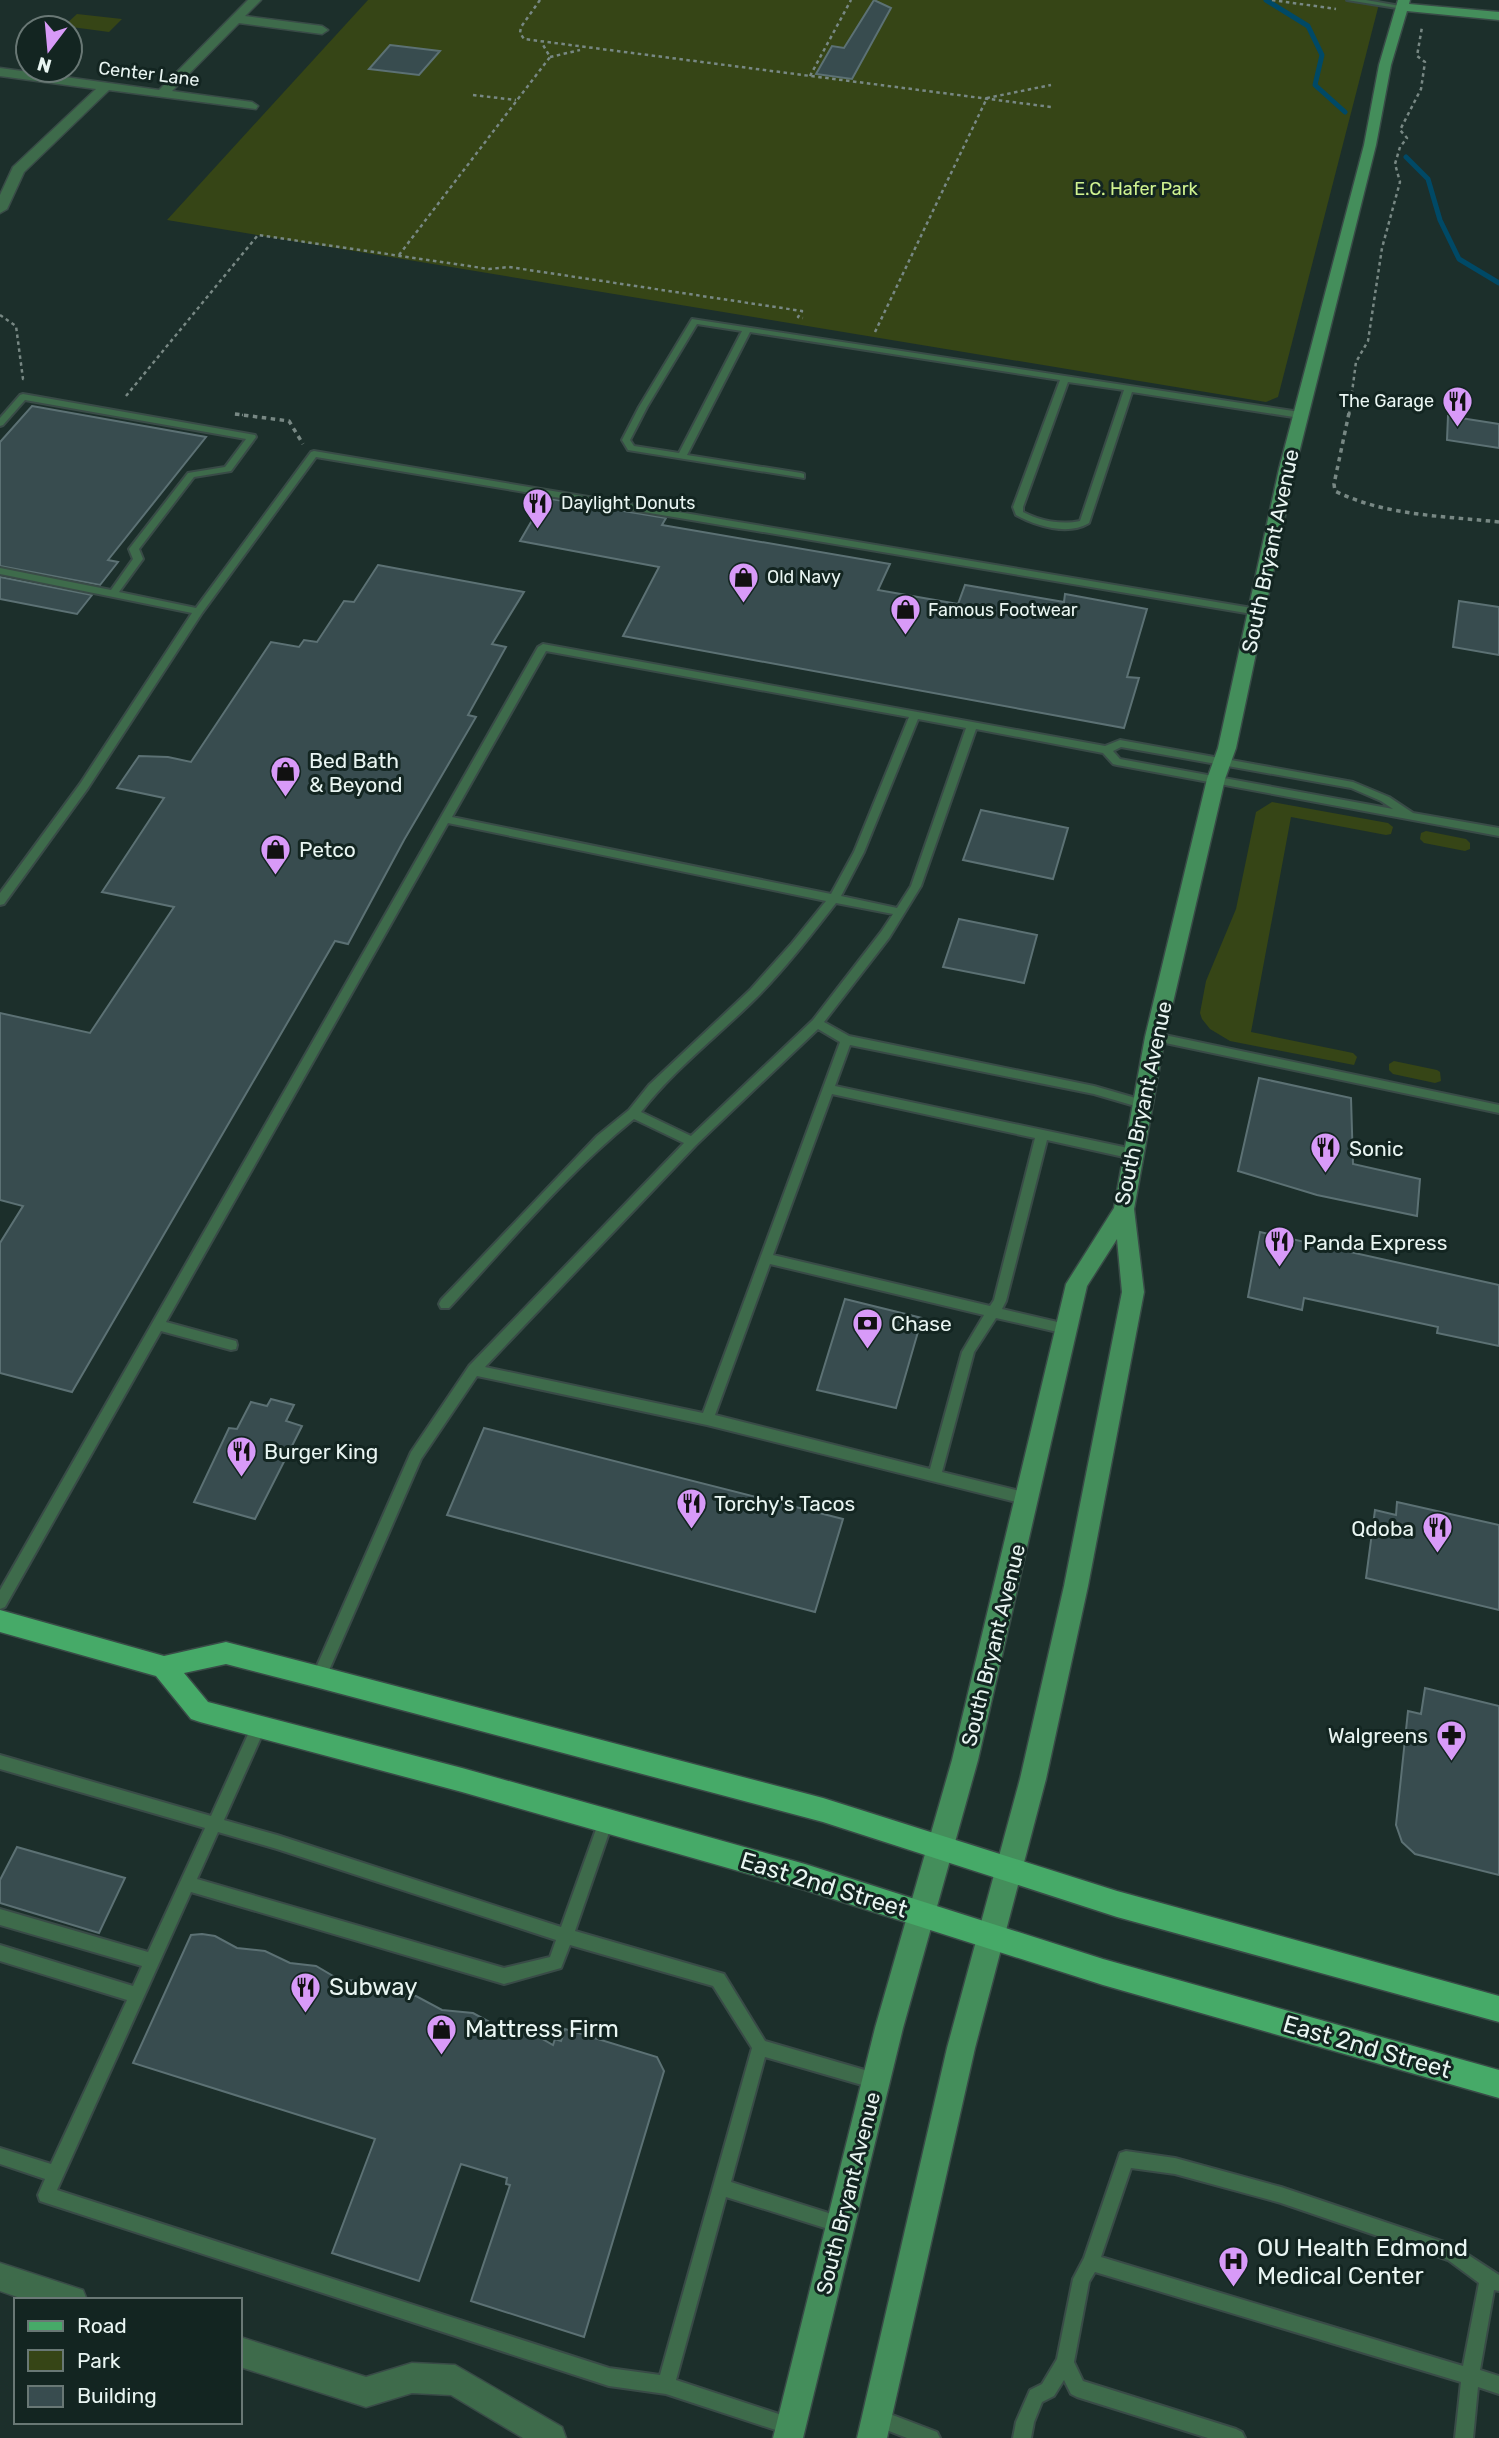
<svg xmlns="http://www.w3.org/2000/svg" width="1499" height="2438" font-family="Rubik,sans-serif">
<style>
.green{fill:#364516}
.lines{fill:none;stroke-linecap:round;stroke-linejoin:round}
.stream{stroke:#004966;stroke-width:5}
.building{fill:#384c4f;stroke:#5c7174;stroke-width:2}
.lane-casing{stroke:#394b47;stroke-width:4}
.street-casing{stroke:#394b47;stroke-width:3}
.secondary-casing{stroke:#394b47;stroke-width:3}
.primary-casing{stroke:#394b47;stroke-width:3}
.path-far1{stroke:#788884;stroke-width:2.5;stroke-dasharray:3.5 3.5;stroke-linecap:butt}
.path{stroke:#788884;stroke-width:3.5;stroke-dasharray:4.5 4.5;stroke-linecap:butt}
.lane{fill:#3e6b4b;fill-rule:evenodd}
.street{fill:#3e6b4b;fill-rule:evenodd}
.secondary{fill:#448e5b;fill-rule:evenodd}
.primary{fill:#46aa68;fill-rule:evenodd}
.labels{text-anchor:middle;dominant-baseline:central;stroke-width:6;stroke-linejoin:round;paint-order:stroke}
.far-street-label{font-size:18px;fill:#e9f5f2;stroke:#132521}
.far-park-label{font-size:18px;fill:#cff290;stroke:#132521}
.far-poi-label{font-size:18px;fill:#e9f5f2;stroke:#132521;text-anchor:start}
.street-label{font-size:21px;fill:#e9f5f2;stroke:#132521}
.poi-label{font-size:21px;fill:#e9f5f2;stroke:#132521;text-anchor:start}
.near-street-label{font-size:24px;fill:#e9f5f2;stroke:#132521}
.near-poi-label{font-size:24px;fill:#e9f5f2;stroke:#132521;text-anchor:start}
</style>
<rect width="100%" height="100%" fill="#1c2f2b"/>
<g class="green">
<polygon points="368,0 1380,0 1278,397 1266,402 167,220"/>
<polygon points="77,14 122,19 109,32 64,26"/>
<polygon points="1272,802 1388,823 1393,827 1391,834 1386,835 1291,817 1251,1032 1353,1053 1357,1057 1354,1065 1230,1041 1210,1029 1202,1019 1200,1013 1206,981 1236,909 1256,812"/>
<polygon points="1426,831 1466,839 1470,843 1470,849 1465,851 1424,843 1420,839 1421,833"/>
<polygon points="1394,1061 1437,1070 1440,1072 1441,1081 1435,1083 1393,1074 1389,1070 1389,1064"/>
</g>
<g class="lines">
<g class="stream">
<polyline points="1266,0 1308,26 1322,55 1315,85 1345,112"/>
<polyline points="1406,157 1428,179 1440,220 1459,259 1499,283"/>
</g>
</g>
<g class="building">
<polygon points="874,0 891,8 852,79 816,74 832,46 844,48"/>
<polygon points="390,45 440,51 419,75 369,69"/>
<polygon points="32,406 206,437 108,560 118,562 100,585 0,566 0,442"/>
<polygon points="1448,416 1499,424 1499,448 1447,440"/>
<polygon points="545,498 666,518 662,525 890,564 878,590 958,604 965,585 1064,602 1065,594 1147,609 1127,677 1139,678 1124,728 623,636 659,567 520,541"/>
<polygon points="378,565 524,592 492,644 506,647 468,715 476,717 404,840 348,944 335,941 72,1392 0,1373 0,1243 23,1206 0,1200 0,1013 90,1033 174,907 102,892 164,798 117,788 139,756 168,757 191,762 271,642 299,647 304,640 317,642 344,601 354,602"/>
<polygon points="0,577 92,595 77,614 0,599"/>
<polygon points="1459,601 1499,607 1499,655 1453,647"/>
<polygon points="981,810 1068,828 1053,879 963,860"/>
<polygon points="959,919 1037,935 1024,983 943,967"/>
<polygon points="1259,1078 1351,1098 1353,1164 1420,1179 1417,1216 1317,1195 1238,1171"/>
<polygon points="1260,1232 1499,1285 1499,1346 1437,1333 1438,1327 1304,1298 1302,1310 1248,1297"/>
<polygon points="845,1299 922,1318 896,1408 817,1390"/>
<polygon points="271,1399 294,1405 286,1421 302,1426 255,1519 194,1502 229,1428 237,1429 251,1402 267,1406"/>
<polygon points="484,1428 843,1519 815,1612 447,1515"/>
<polygon points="1397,1502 1499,1525 1499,1610 1366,1578 1375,1510 1396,1515"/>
<polygon points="1425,1688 1499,1706 1499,1875 1415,1854 1402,1842 1396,1825 1408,1711 1421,1714"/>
<polygon points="17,1847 125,1878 99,1933 0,1903 0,1880"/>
<polygon points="202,1934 215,1936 237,1948 265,1951 290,1963 316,1966 340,1980 367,1981 391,1994 416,1996 442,2010 473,2013 495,2025 503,2024 525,2029 553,2045 555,2039 561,2041 565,2029 657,2057 664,2071 584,2337 471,2301 510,2185 506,2184 507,2178 461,2164 419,2281 332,2253 375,2139 133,2063 191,1935"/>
</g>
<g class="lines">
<defs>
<g id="lane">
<polygon points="1347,0 1366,0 1406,7 1403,9"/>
<path d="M692 319 1300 412 1304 415 1300 418 1132 392 1089 523C1068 536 1036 526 1016 515L1013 507 1060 380 750 332 687 455 801 473 804 474V478L628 450 622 440 639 407ZM697 324 742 331 679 453 634 446 630 440 647 407ZM1068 382 1124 390 1080 521C1061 525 1040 521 1023 512V507Z"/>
<polygon points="23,394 255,435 256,437 231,471 194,477 139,549 143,559 119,592 196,608 311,452 314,451 1258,609 1263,612 1258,615 316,457 202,613 88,788 4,904 0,905 0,893 80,784 192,613 0,574 0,568 111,590 133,559 129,549 188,473 225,467 246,439 25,400 3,425 0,426 0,418 20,395"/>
<path d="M543 644 1105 746 1120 740 1353 782 1389 797 1413 813 1499 828V836L1117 765 1113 764 1103 753 976 729 921 886 889 938 824 1022 849 1036 1094 1086 1146 1101 1148 1104 1142 1108 1094 1094 850 1045 835 1086 1133 1149 1139 1154 1133 1159 1047 1140 1006 1301 1002 1309 1066 1324 1071 1325 1072 1329 1071 1333 1066 1334 996 1318 974 1352 942 1472 1028 1493 1033 1495 1035 1499 1033 1503 1028 1505 707 1425 477 1376 421 1459 324 1682 319 1684 314 1682 312 1677 411 1452 469 1366 684 1143 634 1119C566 1174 509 1243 449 1308H441L439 1304 441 1300 597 1136 629 1110 649 1085 750 990 792 943 826 901 448 823 166 1322 236 1341 237 1345 236 1349 231 1350 161 1331 5 1607 0 1609V1590L538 647ZM546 651 909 717 854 852 831 894 452 817ZM918 719 966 728 911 886 897 908 841 896 864 852ZM1121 747 1351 788 1381 801 1393 809 1120 759 1113 751ZM836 903 893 914 881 932 813 1020 691 1136 641 1112C674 1069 718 1036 756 998 785 969 811 935 836 903ZM818 1029 840 1042 703 1413 485 1367 696 1145ZM832 1094 1035 1138 994 1300 990 1306 773 1255ZM770 1264 984 1315 962 1352 930 1469 715 1415Z"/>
<polygon points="1155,1033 1499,1105 1499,1113 1151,1040 1149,1037"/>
<path d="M259 1719 264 1721 266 1726 224 1820 277 1835 561 1927 599 1821 601 1816 606 1814 611 1816 613 1821 575 1931 724 1974 765 2041 882 2075 884 2081 882 2087 876 2089 765 2057 731 2182 841 2217 847 2219 849 2225 847 2231 841 2233 726 2197 676 2380 797 2420 800 2426 797 2432 791 2435 666 2394 609 2386 46 2203 40 2201 38 2195 45 2179 0 2164V2148L51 2164 127 2000 0 1961V1945L133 1986 142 1966 0 1925V1909L148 1952 205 1828 0 1769V1755L211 1816 254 1721ZM218 1832 277 1849 556 1940 550 1957 504 1968 197 1879ZM191 1892 504 1984 561 1968 570 1945 713 1986 752 2048 660 2375 609 2368 57 2190Z"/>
<path d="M1126 2151 1175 2158 1281 2187 1453 2245 1499 2275V2291L1494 2290 1480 2370 1499 2376V2394L1478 2387 1473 2438H1455L1461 2382 1095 2272 1089 2282 1074 2362 1083 2381 1236 2429 1242 2432 1245 2438H1208L1077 2397 1071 2394 1064 2380 1054 2396 1042 2402 1034 2422 1031 2438H1013L1016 2422 1030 2390 1042 2384 1057 2359 1073 2279 1084 2258 1120 2153ZM1131 2168 1175 2174 1281 2203 1448 2260 1479 2283 1463 2366 1101 2257Z"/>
<polygon points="877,2409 937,2432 940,2438 907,2438 871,2424 868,2418 871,2412"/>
</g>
<g id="street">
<polygon points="248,0 261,0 245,16 322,26 328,30 322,34 239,23 172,91 252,102 258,106 256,109 109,90 24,172 7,209 0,213 0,195 13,167 96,89 0,76 0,68 159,90"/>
<polygon points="0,2263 83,2290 87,2300 26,2300 0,2291"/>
<polygon points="240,2337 366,2377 412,2363 455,2365 562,2427 566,2438 523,2438 451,2395 412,2393 366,2407 240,2367"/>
</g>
<polygon id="secondary" points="1398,0 1410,0 1409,4 1499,12 1499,20 1407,11 1391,65 1376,145 1295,469 1236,748 1225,779 1165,1037 1134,1209 1144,1292 1088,1586 1046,1779 975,2048 887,2438 857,2438 947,2048 1020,1779 1064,1586 1122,1292 1117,1239 1087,1286 978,1760 903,2028 803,2438 773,2438 875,2028 952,1760 1066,1284 1114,1208 1145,1037 1207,779 1218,748 1279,469 1364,145 1379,65"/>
<polygon id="primary" points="0,1610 164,1656 226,1642 319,1666 823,1798 1117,1891 1499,1996 1499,2022 1117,1917 823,1822 319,1688 226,1664 184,1673 208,1702 462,1768 805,1864 1103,1959 1499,2070 1499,2098 1103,1985 805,1890 462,1792 200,1722 191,1719 156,1676 0,1632"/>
</defs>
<use href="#lane" class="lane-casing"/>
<use href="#street" class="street-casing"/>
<use href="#secondary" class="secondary-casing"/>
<use href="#primary" class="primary-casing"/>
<g class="path-far1">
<polyline points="540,0 521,27 520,33 524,39 1051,107"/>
<polyline points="1272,0 1336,9"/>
<polyline points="550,57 580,50"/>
<polyline points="810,76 851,0"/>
<polyline points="473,95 516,100"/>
<polyline points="399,255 550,57 542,43"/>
<polyline points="0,315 16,326 23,379 26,379"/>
<polyline points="875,332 987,98 1051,85"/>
<polyline points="126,396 258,235 489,269 509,267 802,311 798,317 803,318"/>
<polyline points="235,414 243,415"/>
<polyline points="1349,415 1356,362 1368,341 1382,248 1400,182 1395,164 1400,147 1407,138 1400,130 1421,89 1425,62 1417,56 1422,27"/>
</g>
<g class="path">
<path d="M1349 413 1334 484 1335 491C1385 516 1445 516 1499 522"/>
<polyline points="235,414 289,421 303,444"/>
</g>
<use href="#lane" class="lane"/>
<use href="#street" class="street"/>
<use href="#secondary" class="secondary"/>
<use href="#primary" class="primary"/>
</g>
<defs>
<symbol id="restaurant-pin" viewBox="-11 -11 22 30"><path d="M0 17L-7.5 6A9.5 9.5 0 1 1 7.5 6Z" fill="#d89af8" stroke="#132521"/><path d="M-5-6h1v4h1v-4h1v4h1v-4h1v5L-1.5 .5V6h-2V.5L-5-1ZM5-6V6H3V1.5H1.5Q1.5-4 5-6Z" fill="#111"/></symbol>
<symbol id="shop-pin" viewBox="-11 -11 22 30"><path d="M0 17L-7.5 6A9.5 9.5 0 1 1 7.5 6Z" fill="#d89af8" stroke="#132521"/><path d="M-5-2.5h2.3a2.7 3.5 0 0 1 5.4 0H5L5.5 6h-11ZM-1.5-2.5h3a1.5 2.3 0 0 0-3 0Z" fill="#111"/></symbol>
<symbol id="bank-pin" viewBox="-11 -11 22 30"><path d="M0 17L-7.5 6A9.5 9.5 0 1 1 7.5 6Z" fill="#d89af8" stroke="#132521"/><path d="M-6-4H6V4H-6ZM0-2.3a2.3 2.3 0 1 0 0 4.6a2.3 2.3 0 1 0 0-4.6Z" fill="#111"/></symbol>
<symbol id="pharmacy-pin" viewBox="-11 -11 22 30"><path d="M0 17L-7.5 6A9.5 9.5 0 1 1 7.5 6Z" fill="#d89af8" stroke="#132521"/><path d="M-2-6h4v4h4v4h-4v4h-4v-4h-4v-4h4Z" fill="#111"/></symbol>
<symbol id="hospital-pin" viewBox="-11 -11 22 30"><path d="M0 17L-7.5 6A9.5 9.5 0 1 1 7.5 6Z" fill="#d89af8" stroke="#132521"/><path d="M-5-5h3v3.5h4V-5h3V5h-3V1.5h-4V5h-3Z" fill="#111"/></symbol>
</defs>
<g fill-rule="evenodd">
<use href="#restaurant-pin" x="1440" y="384" width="35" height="47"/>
<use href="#restaurant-pin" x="520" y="486" width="35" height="47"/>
<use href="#shop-pin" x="726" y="560" width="35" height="47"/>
<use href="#shop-pin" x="888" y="592" width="35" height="47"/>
<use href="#shop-pin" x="268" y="754" width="35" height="47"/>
<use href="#shop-pin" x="258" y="832" width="35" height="47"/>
<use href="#restaurant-pin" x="1308" y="1130" width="35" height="47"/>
<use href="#restaurant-pin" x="1262" y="1224" width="35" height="47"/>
<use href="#bank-pin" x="850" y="1306" width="35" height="47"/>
<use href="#restaurant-pin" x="224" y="1434" width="35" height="47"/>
<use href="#restaurant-pin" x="674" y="1486" width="35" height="47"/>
<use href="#restaurant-pin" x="1420" y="1510" width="35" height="47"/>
<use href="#pharmacy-pin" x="1434" y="1718" width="35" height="47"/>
<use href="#restaurant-pin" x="288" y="1970" width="35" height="47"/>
<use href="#shop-pin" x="424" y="2012" width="35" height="47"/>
<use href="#hospital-pin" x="1216" y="2244" width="35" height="47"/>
</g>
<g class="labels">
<g class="far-street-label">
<text transform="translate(149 74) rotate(7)">Center Lane</text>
</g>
<g class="far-park-label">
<text x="1136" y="189">E.C. Hafer Park</text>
</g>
<g class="far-poi-label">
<text x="1434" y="401" text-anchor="end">The Garage</text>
<text x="561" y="503">Daylight Donuts</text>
<text x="767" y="577">Old Navy</text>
<text x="928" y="610">Famous Footwear</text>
</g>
<g class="street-label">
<text transform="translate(1270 551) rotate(-78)">South Bryant Avenue</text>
<text transform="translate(1143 1103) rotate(-78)">South Bryant Avenue</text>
<text transform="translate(993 1645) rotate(-76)">South Bryant Avenue</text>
<text transform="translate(848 2193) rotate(-76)">South Bryant Avenue</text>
</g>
<g class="poi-label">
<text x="309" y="760">Bed Bath<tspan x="309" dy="24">&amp; Beyond</tspan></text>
<text x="299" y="849">Petco</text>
<text x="1349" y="1148">Sonic</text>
<text x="1303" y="1242">Panda Express</text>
<text x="891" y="1323">Chase</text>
<text x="264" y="1451">Burger King</text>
<text x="714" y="1503">Torchy's Tacos</text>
<text x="1414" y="1528" text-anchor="end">Qdoba</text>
<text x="1428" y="1735" text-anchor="end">Walgreens</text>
</g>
<g class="near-street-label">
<text transform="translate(824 1885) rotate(17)">East 2nd Street</text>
<text transform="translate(1367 2047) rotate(16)">East 2nd Street</text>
</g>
<g class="near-poi-label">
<text x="329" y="1987">Subway</text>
<text x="465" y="2029">Mattress Firm</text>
<text x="1257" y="2248">OU Health Edmond<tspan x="1257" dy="28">Medical Center</tspan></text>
</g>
</g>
<rect x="14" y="2298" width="228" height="126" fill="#132521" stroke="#697875" stroke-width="2"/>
<rect x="28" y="2321" width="35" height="10" fill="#46aa68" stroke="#697875" stroke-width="2"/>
<text x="77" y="2333" font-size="21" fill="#e9f5f2">Road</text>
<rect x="28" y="2350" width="35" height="21" fill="#364516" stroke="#697875" stroke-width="2"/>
<text x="77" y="2368" font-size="21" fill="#e9f5f2">Park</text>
<rect x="28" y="2386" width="35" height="21" fill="#384c4f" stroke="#697875" stroke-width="2"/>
<text x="77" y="2403" font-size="21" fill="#e9f5f2">Building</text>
<g transform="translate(49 49) rotate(196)"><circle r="33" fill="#132521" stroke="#697875" stroke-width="2"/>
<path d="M0-5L12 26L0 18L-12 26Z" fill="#d89af8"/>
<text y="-10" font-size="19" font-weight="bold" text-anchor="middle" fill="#e9f5f2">N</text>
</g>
</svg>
